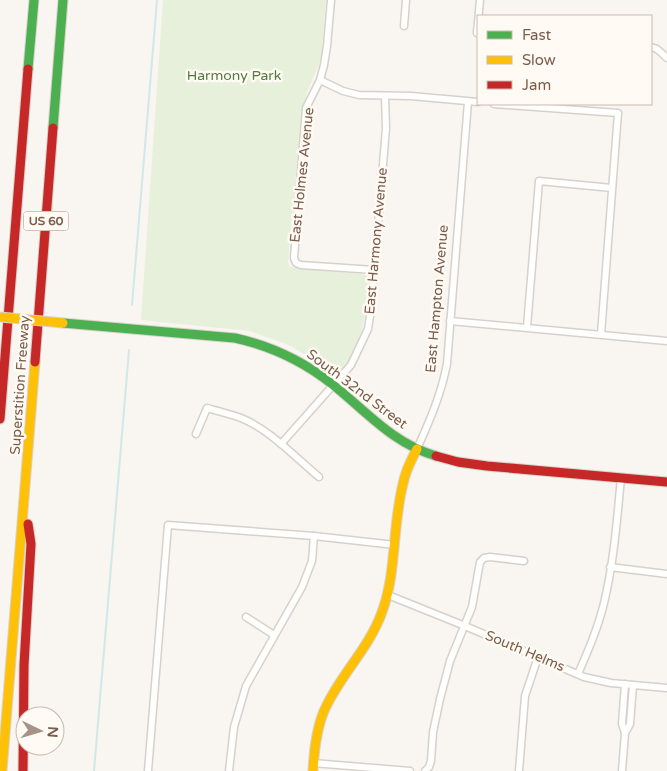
<svg xmlns="http://www.w3.org/2000/svg" width="667" height="771" font-family="'Varela Round',sans-serif">
<style>
.green{fill:#e7f0db}
.lines{fill:none;stroke-linecap:round;stroke-linejoin:round}
.stream{stroke:#d0e8ea;stroke-width:2}
.street-casing{stroke:#d7d1cb;stroke-width:9}
.fast-casing{stroke:#d9d2cb;stroke-width:11}
.slow-casing{stroke:#d9d2cb;stroke-width:11}
.jam-casing{stroke:#d9d2cb;stroke-width:11}
.street{stroke:#fefefd;stroke-width:6}
.fast{stroke:#4caf50;stroke-width:9}
.slow{stroke:#ffc107;stroke-width:9}
.jam{stroke:#c62828;stroke-width:9}
.slow-bridge-casing{stroke:#d9d2cb;stroke-width:11;stroke-linecap:butt}
.slow-bridge{stroke:#ffc107;stroke-width:9}
.labels{text-anchor:middle;dominant-baseline:central;stroke-width:5;stroke-linejoin:round;paint-order:stroke}
.shield{fill:#fffaf3;stroke:#a28b7f;stroke-width:1}
.shield-label{font-size:12px;font-weight:bold;fill:#7a5c4d}
.park-label{font-size:14px;fill:#537a41;stroke:#fffaf3}
.street-label{font-size:14px;fill:#7a5c4d;stroke:#fffaf3}
</style>
<rect width="100%" height="100%" fill="#f9f5f0"/>
<path class="green" d="M163 0H326L321 60 307 92 301 114 288 263 290 267 294 268 361 274 368 276C369 283 368 290 367 296 365 323 359 355 338 373H332L314 360 289 345 250 331 141 320Z"/>
<g class="lines">
<g class="stream">
<polyline points="132,305 157,0"/>
<polyline points="94,771 129,350"/>
</g>
<defs>
<g id="street">
<polyline points="331,0 327,46 324,65 320,80 306,108 294,258 296,263 301,265 374,270"/>
<polyline points="404,26 406,0"/>
<polyline points="477,33 480,0"/>
<polyline points="651,47 657,49 667,58"/>
<polyline points="320,80 343,91 359,95 411,96 478,102"/>
<polyline points="494,104 618,113 601,334"/>
<polyline points="450,321 667,341"/>
<polyline points="527,327 539,181 612,188"/>
<path d="M196 434 207 408C218 411 230 414 241 418 269 429 296 458 319 477"/>
<polyline points="281,444 351,365 368,329 371,309 386,128 385,97"/>
<path d="M417 449C430 420 441 395 447 364L468 102"/>
<polyline points="610,567 667,574"/>
<polyline points="388,595 465,626 584,677 611,683 667,688"/>
<polyline points="246,617 274,635"/>
<path d="M578 674C588 651 598 628 604 603 614 562 617 519 621 478"/>
<polyline points="625,733 622,724 625,684"/>
<polyline points="313,763 410,771"/>
<polyline points="148,771 168,525 314,536 395,545"/>
<polyline points="229,771 234,727 246,686 302,587 312,561 314,536"/>
<polyline points="425,771 429,767 431,761 433,732 440,699 450,661 472,607 480,562 484,558 490,557 524,561"/>
<polyline points="519,771 525,696 538,657"/>
<polyline points="622,771 625,733 630,724 633,685"/>
</g>
<g id="fast">
<polyline points="28,69 34,0"/>
<polyline points="53,128 63,0"/>
<path d="M63 323 235 338C271 346 303 361 332 384 366 411 392 443 436 456"/>
</g>
<g id="slow">
<polyline points="2,771 35,362"/>
<path d="M313 771C314 751 316 730 324 711 339 676 369 649 382 612 397 571 392 527 403 484 405 472 411 460 417 449"/>
</g>
<g id="jam">
<polyline points="35,362 53,128"/>
<polyline points="0,419 28,69"/>
<polyline points="436,456 458,462 487,466 667,482"/>
<polyline points="23,771 24,665 31,544 28,524"/>
</g>
</defs>
<use href="#street" class="street-casing"/>
<use href="#fast" class="fast-casing"/>
<use href="#slow" class="slow-casing"/>
<use href="#jam" class="jam-casing"/>
<use href="#street" class="street"/>
<use href="#fast" class="fast"/>
<use href="#slow" class="slow"/>
<use href="#jam" class="jam"/>
<defs>
<polyline id="slow-bridge" points="0,317 63,323"/>
</defs>
<use href="#slow-bridge" class="slow-bridge-casing"/>
<use href="#slow-bridge" class="slow-bridge"/>
</g>
<g class="labels">
<rect class="shield" x="23.5" y="211.5" width="45" height="19" rx="4"/>
<g class="shield-label">
<text x="46" y="221">US 60</text>
</g>
<g class="park-label">
<text x="234" y="75">Harmony Park</text>
</g>
<g class="street-label">
<text transform="translate(302 175) rotate(-84)">East Holmes Avenue</text>
<text transform="translate(376 241) rotate(-85)">East Harmony Avenue</text>
<text transform="translate(437 299) rotate(-85)">East Hampton Avenue</text>
<text transform="translate(20 385) rotate(-86)">Superstition Freeway</text>
<text transform="translate(357 389) rotate(37)">South 32nd Street</text>
<text transform="translate(525 651) rotate(23)">South Helms</text>
</g>
</g>
<rect x="477" y="15" width="175" height="90" fill="#fffaf3" stroke="#cabbb1"/>
<rect x="487" y="31" width="25" height="8" fill="#4caf50" stroke="#cabbb1"/>
<text x="522" y="40" font-size="15" fill="#7a5c4d">Fast</text>
<rect x="487" y="56" width="25" height="8" fill="#ffc107" stroke="#cabbb1"/>
<text x="522" y="65" font-size="15" fill="#7a5c4d">Slow</text>
<rect x="487" y="81" width="25" height="8" fill="#c62828" stroke="#cabbb1"/>
<text x="522" y="90" font-size="15" fill="#7a5c4d">Jam</text>
<g transform="translate(40 731) rotate(95)"><circle r="24" fill="#fffaf3" stroke="#cabbb1"/>
<path d="M0-4L9 19L0 12L-9 19Z" fill="#a69286"/>
<text y="-8" font-size="14" font-weight="bold" text-anchor="middle" fill="#7a5c4d">N</text>
</g>
</svg>
